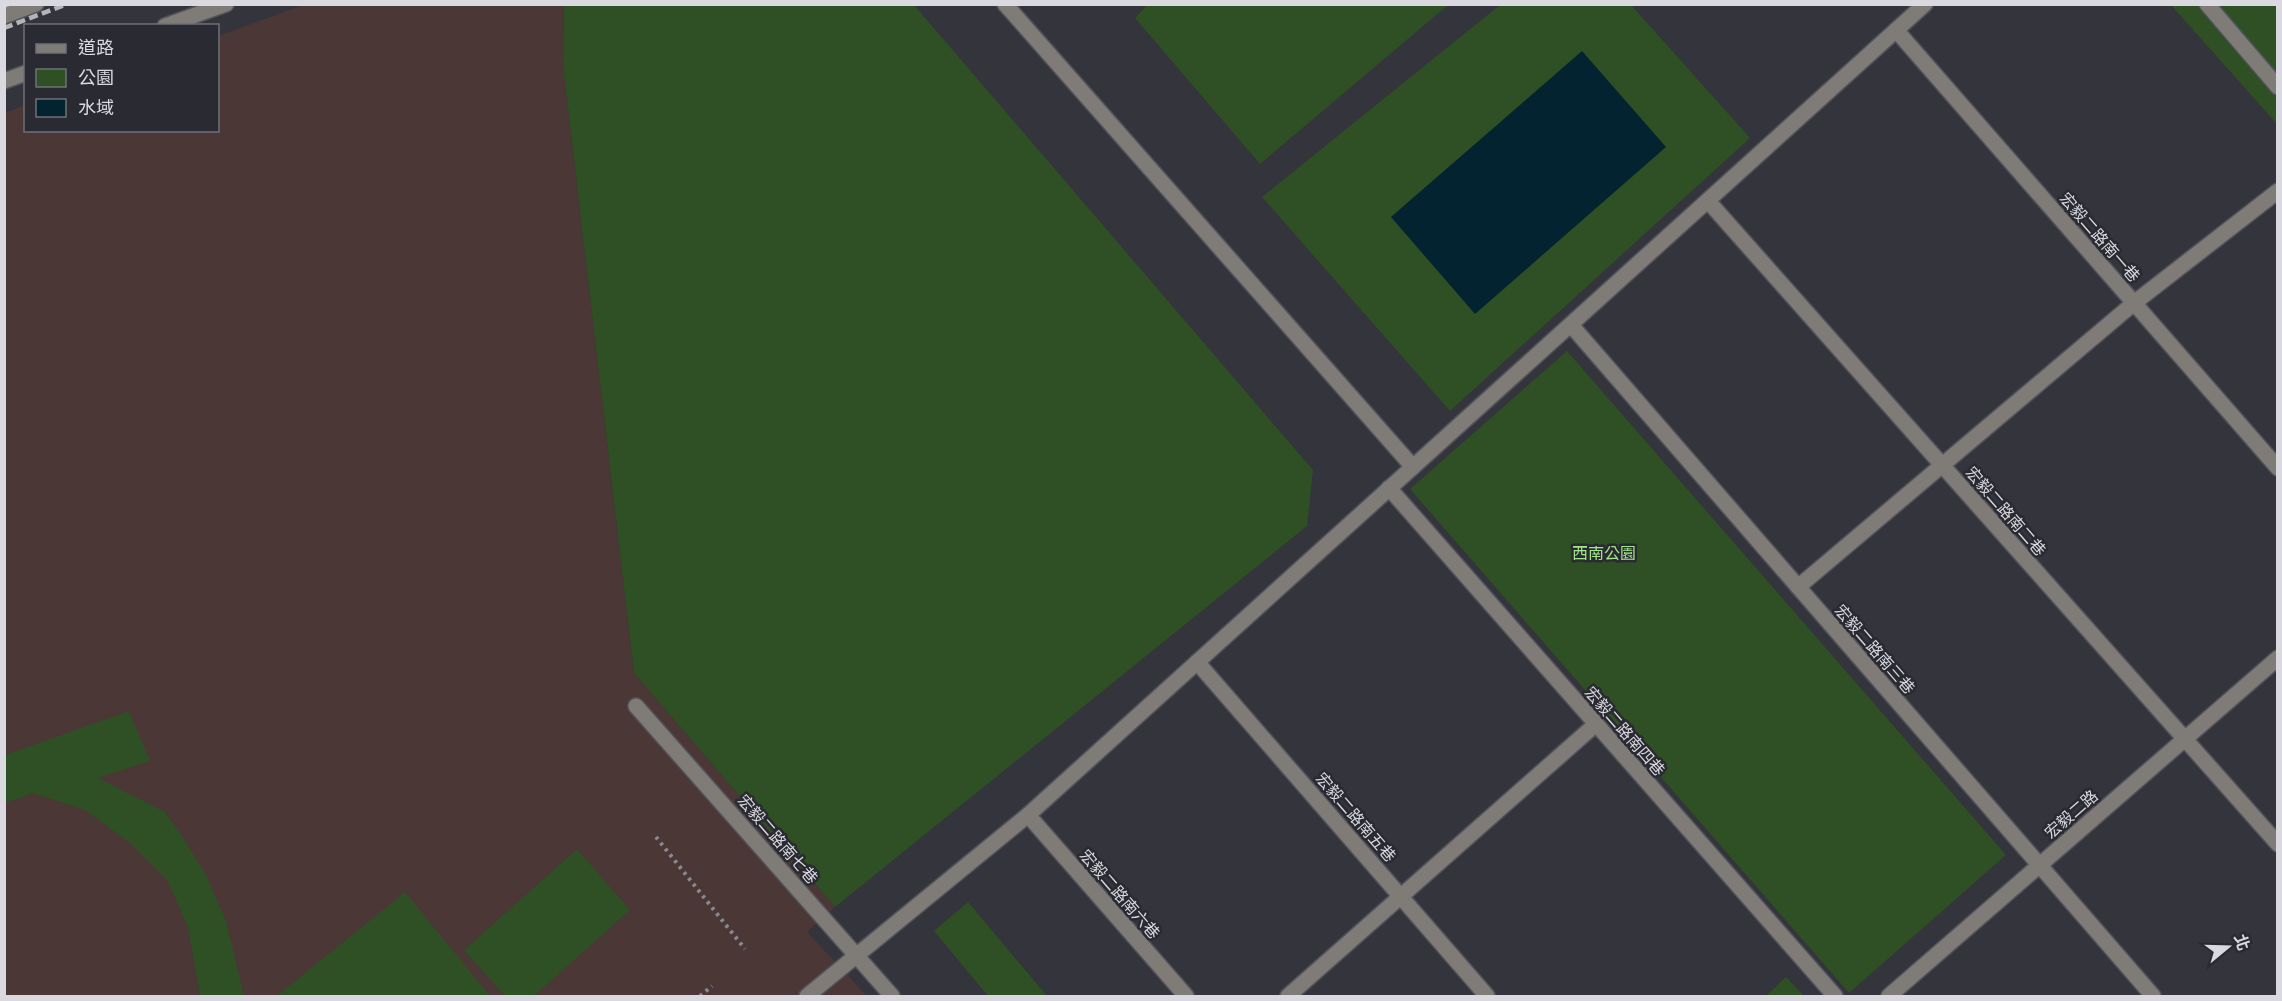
<svg xmlns="http://www.w3.org/2000/svg" width="2282" height="1001" font-family="'PT Sans','Noto Sans TC',sans-serif">
<style>
.education{fill:#4b3735}
.green{fill:#2f4f24}
.water{fill:#042331}
.lines{fill:none;stroke-linecap:round;stroke-linejoin:round}
.minor-casing{stroke:#52525a;stroke-width:18}
.path{stroke:#898991;stroke-width:4;stroke-dasharray:3 4.5;stroke-linecap:butt}
.minor{stroke:#7f7b77;stroke-width:15}
.rail{stroke:#b4b4bb;stroke-width:4.5;stroke-dasharray:9 4.5;stroke-linecap:butt}
.labels{text-anchor:middle;dominant-baseline:central;stroke-width:5;stroke-linejoin:round;paint-order:stroke}
.street-label{font-size:16px;fill:#d9d9df;stroke:#2a2a33}
.park-label{font-size:16px;fill:#a0e589;stroke:#2a2a33}
</style>
<rect width="100%" height="100%" fill="#34343d"/>
<polygon class="education" points="303,5 564,5 563,65 634,673 835,907 807,932 867,996 5,996 5,113 25,105 26,130 218,130 218,36"/>
<g class="green">
<polygon points="564,5 914,5 1313,470 1307,526 835,907 634,673 563,65"/>
<polygon points="1147,5 1147,4 1448,5 1260,164 1135,18"/>
<polygon points="1500,5 1631,5 1750,138 1450,411 1262,197"/>
<polygon points="2171,5 2277,5 2277,124"/>
<polygon points="1567,351 2006,855 1849,993 1410,489"/>
<polygon points="129,711 150,761 98,778 165,812 184,839 206,875 226,921 244,996 200,996 188,927 167,880 130,843 85,810 33,793 5,803 5,755"/>
<polygon points="577,849 630,910 534,996 505,996 464,950"/>
<polygon points="405,892 490,996 277,996"/>
<polygon points="968,902 1047,996 988,996 934,931"/>
<polygon points="1786,977 1804,996 1766,996"/>
</g>
<polygon class="water" points="1582,51 1666,147 1475,314 1391,217"/>
<g class="lines">
<defs>
<g id="minor">
<polyline points="1005,4 1413,467"/>
<polyline points="2207,4 2278,87"/>
<polyline points="4,16 36,4"/>
<polyline points="165,26 226,4"/>
<polyline points="1896,30 2278,468"/>
<polyline points="4,81 26,73"/>
<polyline points="1708,201 2278,844"/>
<polyline points="1571,325 2153,996"/>
<polyline points="1389,488 1835,996"/>
<polyline points="1798,587 2134,303 2278,191"/>
<polyline points="1197,662 1487,996"/>
<polyline points="636,706 892,996"/>
<polyline points="1028,815 1186,996"/>
<polyline points="807,996 1028,815 1925,4"/>
<polyline points="1288,996 1596,724"/>
<polyline points="1889,996 2278,658"/>
</g>
</defs>
<use href="#minor" class="minor-casing"/>
<g class="path">
<polyline points="656,837 745,949"/>
<polyline points="700,996 712,986"/>
</g>
<use href="#minor" class="minor"/>
<g class="rail">
<polyline points="4,6 9,4"/>
<polyline points="4,28 67,4"/>
</g>
</g>
<g class="labels">
<g class="street-label">
<text transform="translate(2100 237) rotate(49)">宏毅二路南一巷</text>
<text transform="translate(2006 511) rotate(49)">宏毅二路南二巷</text>
<text transform="translate(1875 649) rotate(49)">宏毅二路南三巷</text>
<text transform="translate(1625 731) rotate(49)">宏毅二路南四巷</text>
<text transform="translate(2071 814) rotate(-41)">宏毅二路</text>
<text transform="translate(1356 817) rotate(49)">宏毅二路南五巷</text>
<text transform="translate(778 839) rotate(49)">宏毅二路南七巷</text>
<text transform="translate(1120 894) rotate(49)">宏毅二路南六巷</text>
</g>
<g class="park-label">
<text x="1604" y="553">西南公園</text>
</g>
</g>
<rect width="2282" height="1001" fill="none" stroke="#d9d9df" stroke-width="12"/>
<rect x="24" y="24" width="195" height="108" fill="#2a2a33" stroke="#707078" stroke-width="1.5"/>
<rect x="36" y="44" width="30" height="9" fill="#7f7b77" stroke="#707078" stroke-width="1.5"/>
<text x="78" y="54" font-size="18" fill="#d9d9df">道路</text>
<rect x="36" y="69" width="30" height="18" fill="#2f4f24" stroke="#707078" stroke-width="1.5"/>
<text x="78" y="84" font-size="18" fill="#d9d9df">公園</text>
<rect x="36" y="99" width="30" height="18" fill="#042331" stroke="#707078" stroke-width="1.5"/>
<text x="78" y="114" font-size="18" fill="#d9d9df">水域</text>
<g transform="translate(2228 947) rotate(71)" stroke="#2a2a33" stroke-width="4.5" paint-order="stroke">
<path d="M0-4.5L10 22L0 15L-10 22Z" fill="#d9d9df"/>
<text y="-9" font-size="16" font-weight="bold" text-anchor="middle" fill="#d9d9df">北</text>
</g>
</svg>
